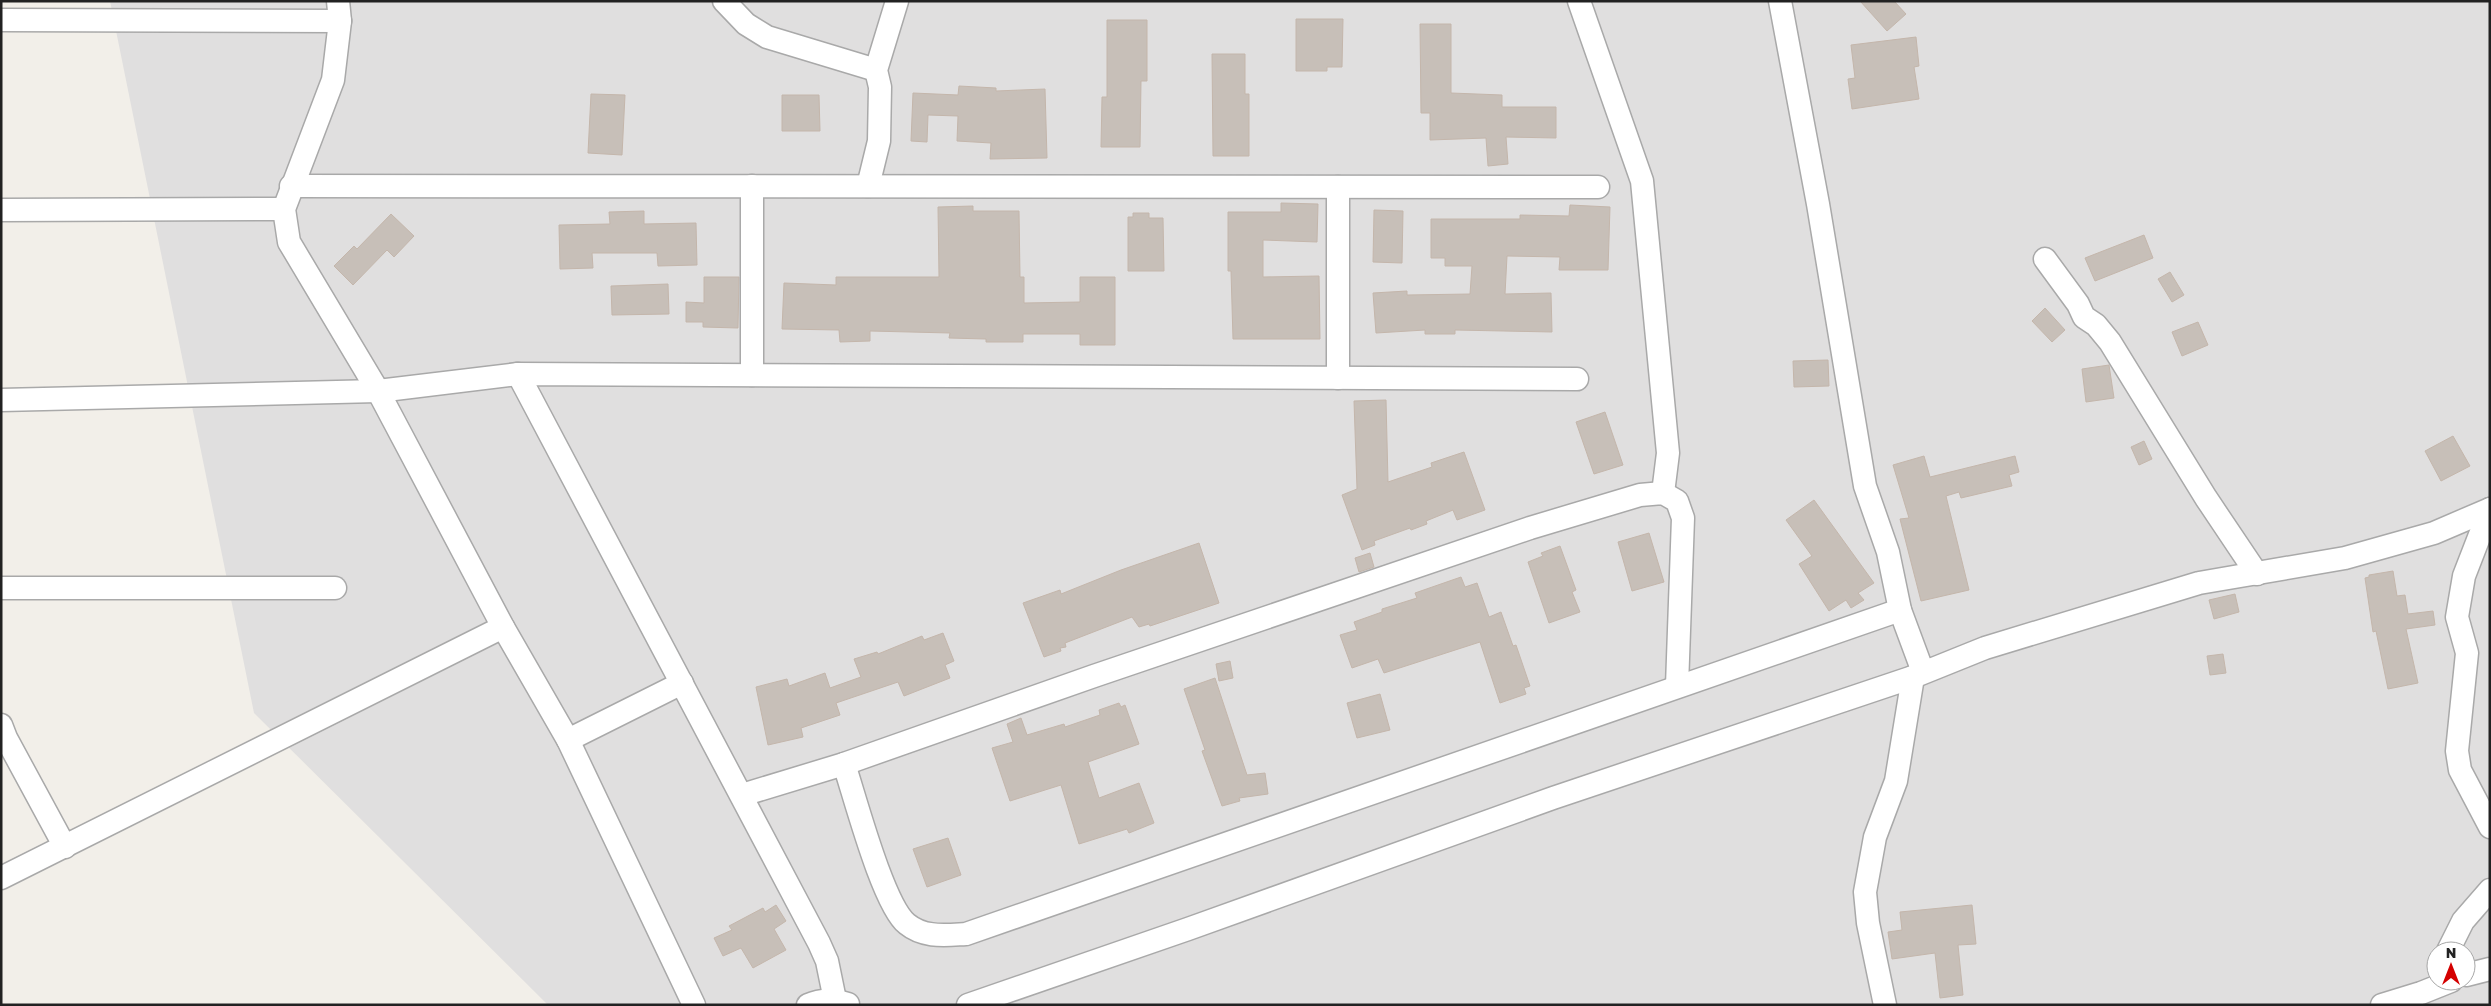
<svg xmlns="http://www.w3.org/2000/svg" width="2491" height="1006" font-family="'Golos Text',sans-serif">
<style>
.residential{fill:#e0dfdf;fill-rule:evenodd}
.building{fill:#c7bfb8;stroke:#c4b6ab}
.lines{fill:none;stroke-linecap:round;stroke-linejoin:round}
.minor-casing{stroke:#a9a9a9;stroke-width:25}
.minor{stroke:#fff;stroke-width:22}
</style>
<rect width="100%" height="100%" fill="#f2efe9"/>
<path class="residential" d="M110 1H2490V1005H548L254 713ZM2436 951H2466V981H2436Z"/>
<g class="building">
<polygon points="1860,1 1894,1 1906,14 1887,31"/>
<polygon points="1296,19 1343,19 1342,67 1327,67 1327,71 1296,71"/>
<polygon points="1107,20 1147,20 1147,81 1141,81 1140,147 1101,147 1102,97 1107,97"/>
<polygon points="1420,24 1451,24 1451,93 1502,95 1502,107 1556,107 1556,138 1506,137 1508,164 1488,166 1486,138 1430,140 1430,113 1421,113"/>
<polygon points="1916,37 1919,66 1914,67 1919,99 1852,109 1848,79 1855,78 1851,45"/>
<polygon points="1212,54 1245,54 1245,94 1249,94 1249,156 1213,156"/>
<polygon points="959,86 996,88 996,91 1045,89 1047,158 990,159 991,143 957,141 958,116 928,115 927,142 911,141 913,93 958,95"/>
<polygon points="591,94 625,95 622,155 588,153"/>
<polygon points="782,95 819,95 820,131 782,131"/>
<polygon points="1281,203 1318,204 1317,242 1263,240 1263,277 1319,276 1320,339 1233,339 1231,271 1228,271 1228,212 1281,212"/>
<polygon points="1570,205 1610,207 1608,270 1559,270 1560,257 1507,256 1505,294 1551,293 1552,332 1455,330 1455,334 1425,334 1425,330 1376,333 1373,293 1407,291 1407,295 1470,294 1472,266 1445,266 1445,258 1431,258 1431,219 1520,219 1520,215 1569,216"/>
<polygon points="973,206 973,211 1019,211 1020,277 1024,277 1024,303 1080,302 1080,277 1115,277 1115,345 1080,345 1080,334 1023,334 1023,342 986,342 986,339 949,338 950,333 870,331 870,341 840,342 839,330 782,329 784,283 836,285 836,277 939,277 938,207"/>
<polygon points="1374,210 1403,211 1402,263 1373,262"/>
<polygon points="644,211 644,224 696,223 697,265 658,266 657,253 592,253 593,268 560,269 559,225 610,224 609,212"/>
<polygon points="1133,213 1149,213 1149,218 1163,218 1164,271 1128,271 1128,217 1133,217"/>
<polygon points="391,214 414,236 394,257 387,250 353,285 334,266 354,246 357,249"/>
<polygon points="2144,235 2153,258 2095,281 2085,258"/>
<polygon points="2170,272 2184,295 2172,302 2158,279"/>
<polygon points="704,277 739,277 738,328 703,327 703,322 686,322 686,302 704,303"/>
<polygon points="668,284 669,314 612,315 611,286"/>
<polygon points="2045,308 2065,330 2052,342 2032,321"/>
<polygon points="2198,322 2208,345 2182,356 2172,332"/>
<polygon points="1828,360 1829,386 1794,387 1793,361"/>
<polygon points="2109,365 2114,398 2086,402 2082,369"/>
<polygon points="1386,400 1388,482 1432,467 1431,463 1464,452 1485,510 1457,520 1453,510 1426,521 1427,524 1411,530 1410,528 1374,541 1375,545 1362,550 1342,495 1357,489 1354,401"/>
<polygon points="1605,412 1623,465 1594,474 1576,422"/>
<polygon points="2453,436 2470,466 2441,481 2425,451"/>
<polygon points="2144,441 2152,459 2139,465 2131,447"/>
<polygon points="1924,456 1930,477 2015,456 2019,472 2009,475 2012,486 1961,498 1959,492 1946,496 1969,590 1921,601 1900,519 1909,518 1893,465"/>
<polygon points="1814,500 1874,583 1858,593 1864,600 1851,608 1846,600 1829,611 1799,564 1812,556 1786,520"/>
<polygon points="1649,533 1664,582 1632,591 1618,542"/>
<polygon points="1199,543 1219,603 1150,626 1149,624 1139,627 1132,617 1065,643 1066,647 1060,648 1061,651 1044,657 1023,603 1060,590 1061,594 1121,570"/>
<polygon points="1560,546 1576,590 1572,592 1580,612 1549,623 1528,562 1543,556 1541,553"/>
<polygon points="1370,553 1374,567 1359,572 1355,558"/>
<polygon points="2393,571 2397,596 2405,595 2408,614 2433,611 2435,625 2406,629 2418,683 2388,689 2376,631 2373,632 2365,578 2369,577 2369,575"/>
<polygon points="1461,577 1465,587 1477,583 1489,617 1501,612 1513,646 1516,645 1530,686 1524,688 1526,694 1500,703 1480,642 1384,673 1378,659 1352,668 1340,635 1357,630 1354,622 1382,612 1382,609 1417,598 1415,593"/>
<polygon points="2235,594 2239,612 2214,619 2209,600"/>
<polygon points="943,633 954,661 945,665 950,678 904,696 898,682 836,703 840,715 801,728 803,737 768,745 756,687 787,679 789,686 825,673 830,688 861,677 854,659 877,652 878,654 922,636 924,640"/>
<polygon points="2223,654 2226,673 2210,675 2207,656"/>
<polygon points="1230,661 1233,678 1219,681 1216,664"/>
<polygon points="1215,678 1247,775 1265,773 1268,794 1239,798 1240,801 1222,806 1202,751 1205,750 1184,689"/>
<polygon points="1380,694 1390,730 1357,738 1347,703"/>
<polygon points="1119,703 1121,707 1125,705 1139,744 1088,762 1099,798 1139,783 1154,823 1129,833 1127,829 1079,844 1061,785 1010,801 992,748 1013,742 1007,724 1021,718 1027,735 1064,724 1065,727 1100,715 1099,710"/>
<polygon points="948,838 961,875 927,887 913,849"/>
<polygon points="776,905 786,921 774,929 786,950 753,968 741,948 723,956 714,938 732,930 729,926 763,908 765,912"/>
<polygon points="1972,905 1976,944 1958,945 1963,995 1940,998 1935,953 1892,959 1888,932 1902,930 1900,912"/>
</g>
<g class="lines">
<defs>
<g id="minor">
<polyline points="338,1 340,21 333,80 284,209 289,242 378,391 503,627 568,740 694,1005"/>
<polyline points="724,1 746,24 767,37 876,70"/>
<polyline points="1579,1 1642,181 1668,453 1663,493"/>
<polyline points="1780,1 1818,204 1865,486 1888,552 1900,610 1923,672"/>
<polyline points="1,20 340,21"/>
<polyline points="291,186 1598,187"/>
<polyline points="752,186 752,375"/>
<polyline points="868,186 879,141 880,87 876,70 897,1"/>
<polyline points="1338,187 1338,378"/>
<polyline points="1,210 284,209"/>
<polyline points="2045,259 2078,304 2084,317 2096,325 2110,342 2206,498 2257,574"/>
<polyline points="518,374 819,943 827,961 835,1000"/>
<polyline points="1,400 378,391 518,374 1577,379"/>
<polyline points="2490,509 2464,576 2457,617 2467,653 2457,751 2460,770 2490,827"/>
<polyline points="1,588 335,588"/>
<polyline points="1,725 6,738 65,847"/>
<polyline points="568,740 682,683"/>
<path d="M844 764C855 797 883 905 907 924 924 938 945 935 966 934L1900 610"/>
<polyline points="742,795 844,764 1094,676 1530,528 1640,495 1663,493 1677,501 1683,518 1677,686"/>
<polyline points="1,878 503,627"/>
<polyline points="2448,951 2463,921 2490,890"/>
<polyline points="2466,975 2490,969"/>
<path d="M808 1005C822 999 834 1000 848 1004"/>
<polyline points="968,1005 1188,929 1553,798 1913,677 1985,648 2199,583 2345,558 2434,533 2490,509"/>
<polyline points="1885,1005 1868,923 1865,892 1875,837 1896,781 1913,677"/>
<polyline points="2382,1005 2421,993 2451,981"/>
</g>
</defs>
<use href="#minor" class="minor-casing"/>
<use href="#minor" class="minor"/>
</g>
<rect width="2491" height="1006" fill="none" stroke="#222222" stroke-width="5"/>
<g transform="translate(2451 966)"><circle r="24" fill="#ffffff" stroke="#a7a7a7"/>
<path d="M0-4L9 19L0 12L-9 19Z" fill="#d40000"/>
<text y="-8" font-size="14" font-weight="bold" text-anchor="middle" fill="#222222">N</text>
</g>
</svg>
